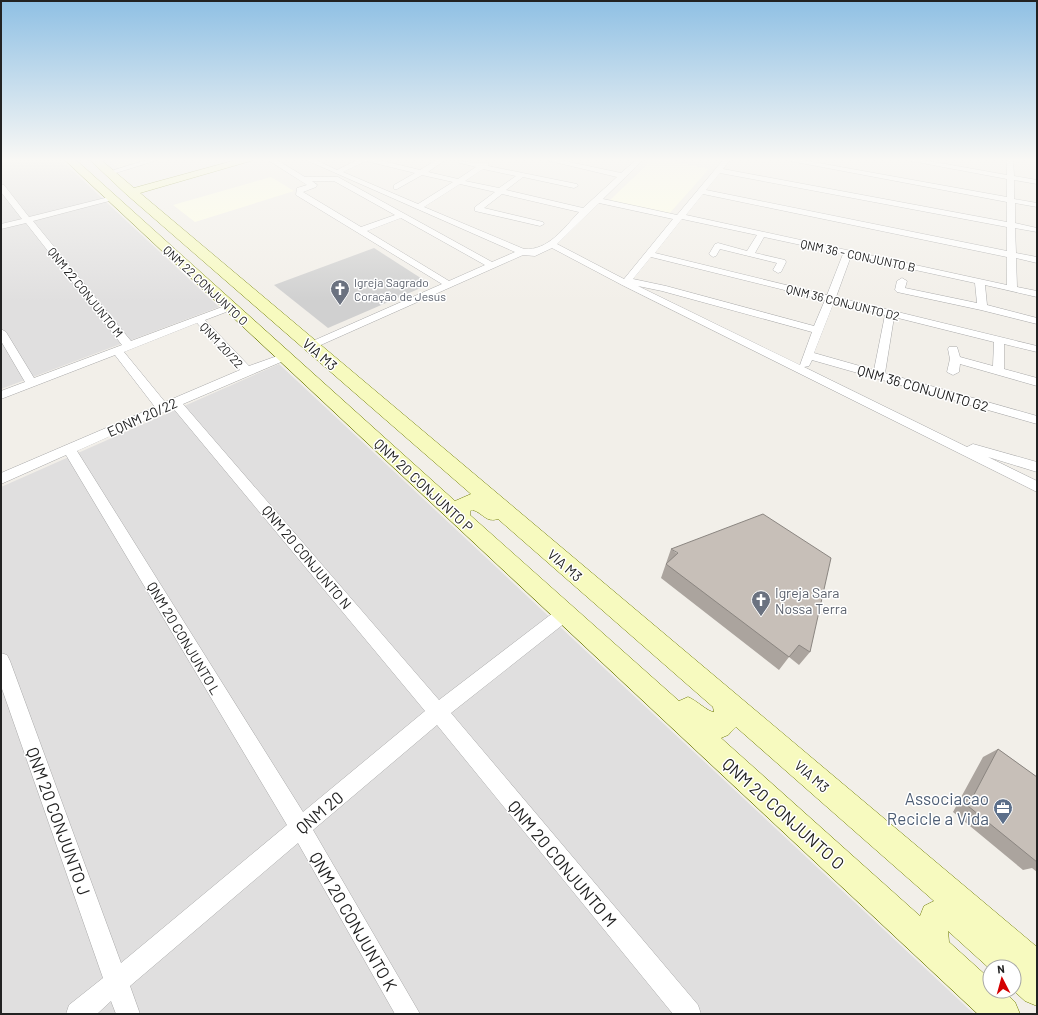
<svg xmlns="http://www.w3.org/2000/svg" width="1038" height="1015" font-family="Barlow,sans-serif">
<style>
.residential{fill:#e0dfdf}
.education{fill:#ffffe5}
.religious{fill:#d0d0d0}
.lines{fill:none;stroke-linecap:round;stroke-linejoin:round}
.street-casing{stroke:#a9a9a9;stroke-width:1}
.secondary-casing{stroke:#707d05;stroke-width:1}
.street{fill:#fff;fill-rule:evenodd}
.secondary{fill:#f7fabf;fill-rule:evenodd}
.wall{fill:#aba49e}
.building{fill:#c7bfb8;stroke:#8b8681}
.labels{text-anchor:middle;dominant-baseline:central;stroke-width:3;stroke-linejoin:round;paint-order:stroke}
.far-street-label{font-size:12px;fill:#222;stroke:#fff}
.far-worship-label{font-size:12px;fill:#5b616d;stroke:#fff;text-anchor:start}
.street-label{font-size:14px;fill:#222;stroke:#fff}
.worship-label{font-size:14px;fill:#5b616d;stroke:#fff;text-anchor:start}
.near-service-label{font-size:17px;fill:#4e5e75;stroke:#fff;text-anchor:end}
.near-street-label{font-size:17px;fill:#222;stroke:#fff}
</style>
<rect width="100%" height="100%" fill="#f2efe9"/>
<g class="residential">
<polygon points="1,160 61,160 219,307 1,389"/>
<polygon points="279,364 974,1014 1,1014 1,487"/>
</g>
<g class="education">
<polygon points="110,160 164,160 122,171"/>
<polygon points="652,160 667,160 709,169 668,215 609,201"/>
<polygon points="271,177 294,191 195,222 173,205"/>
</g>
<polygon class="religious" points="374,248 430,284 328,328 274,285"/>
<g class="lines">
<defs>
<g id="street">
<polygon points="146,160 158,160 109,175 105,173"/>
<path d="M268 160H277L305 177H338L492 262 515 252 306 160H316L337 170 357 160H379L420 170 436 160H445L428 172 458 179 476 167 449 160C461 160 476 165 486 162L489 164 488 166 577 184 578 186 574 188 523 177 506 190 583 208 617 177 546 160H560L621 173 636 160H643L603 199 677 215 723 160H730L723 169 1007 222V202L785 160H802L1007 197V179L906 160H923L1007 175V160H1013L1014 176 1037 180V184L1014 180V199L1037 203V207L1015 203V223L1037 228V232L1015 228 1016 253 1037 257V263L1016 258 1017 287 1037 291V297L985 285 987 305 1037 318V324L981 310 897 292 895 290 897 281 902 278 907 281 905 288 977 303 975 283 851 256 836 297 1037 346V352L1004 344V369L1037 378V386L960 364 959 372 953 375 947 372 950 359 948 349 949 347H957L960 357 993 366 994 342 894 317 885 373 1037 416V424L812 360 809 366 804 367 967 447 973 444 1037 462V472L988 457 1037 481V492L622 285 552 248 535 256 523 255 314 348H306L305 346 306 344 442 284 296 195 297 188 307 185ZM366 161 415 173 394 185V189H397L422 175 453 182 418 204 343 172ZM483 169 516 176 499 188 465 181ZM720 173 1007 227V251L706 190ZM312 181H334L395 215 361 227 303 192 316 187 317 185ZM460 184 495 192 475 207V211L540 226 544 224 543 222 484 208 502 194 579 212C564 228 548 251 524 249L424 207ZM703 194 1007 257V285L686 215ZM599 203 673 219 624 279 557 244ZM401 218 485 265 449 281 367 231ZM682 219 757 235 747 251 718 243 715 244 709 254 713 257 716 256 720 249 777 263 773 270 778 273 781 272 786 262 785 260 755 253 764 237 843 254 827 295 655 253ZM651 257 825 300 814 326 666 286 633 279ZM638 286 662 291 812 332 800 365ZM834 302 885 315 874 370 814 353Z"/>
<path d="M1 185H4L29 217 113 196V200L33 221 131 341 230 304 235 307 234 309 205 320 249 366 280 355H288L289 357 288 359 183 404 439 700 558 609 564 607 570 609 572 614 570 619 451 713 698 1005 701 1014H673L437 725 313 830 420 1014H395L298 843 130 986 140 1014H116L111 1001 97 1014H66L69 1005 103 978 1 686V653L7 655 10 661 121 963 287 825 66 455 1 484V473L155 407 115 355 1 399V391L25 382 1 341V329L6 332 34 378 122 345 26 223 1 229V224L22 219 1 192ZM197 323 240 370 165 402 124 352ZM173 408 425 711 303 812 77 451Z"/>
</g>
<path id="secondary" d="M65 160H76L455 501 471 494 126 194 90 160H101L134 188 236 160H254L140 193 1037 947V1006L1025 1001 1014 991V967H990V969L948 931 949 942 990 979V991H1003L1015 1002 1020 1014H978ZM473 510C483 513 486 523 498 519L713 707 714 712C708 712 696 700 688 697L679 701 470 515V511ZM736 727 934 901 924 906 920 916 721 738 728 735Z"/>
</defs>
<use href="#street" class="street-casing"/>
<use href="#secondary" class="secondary-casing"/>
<use href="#street" class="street"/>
<use href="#secondary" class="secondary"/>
</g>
<g class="wall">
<polygon points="671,549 810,652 799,665 789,657 779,670 661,578"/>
<polygon points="998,749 1037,777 1037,872 1032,868 1023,870 953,812 983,757"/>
</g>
<g class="building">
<polygon points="763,514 831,558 810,652 799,645 789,657 666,564 678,553 671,549"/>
<polygon points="998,749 1037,777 1037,862 968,806"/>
</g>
<linearGradient id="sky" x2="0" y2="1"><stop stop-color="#8fc0e4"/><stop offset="0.53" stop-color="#f9f8f5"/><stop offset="1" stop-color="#f9f8f5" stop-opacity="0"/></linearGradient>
<rect width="1038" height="302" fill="url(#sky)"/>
<defs>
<symbol id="church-pin" viewBox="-11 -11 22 30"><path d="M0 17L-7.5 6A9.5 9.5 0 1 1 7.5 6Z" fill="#6b7280" stroke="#fff"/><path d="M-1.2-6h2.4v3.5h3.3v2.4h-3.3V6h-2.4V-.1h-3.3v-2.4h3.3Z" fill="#fff"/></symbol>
<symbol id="office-pin" viewBox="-11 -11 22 30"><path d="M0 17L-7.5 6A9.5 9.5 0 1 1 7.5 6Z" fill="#5c6f8a" stroke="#fff"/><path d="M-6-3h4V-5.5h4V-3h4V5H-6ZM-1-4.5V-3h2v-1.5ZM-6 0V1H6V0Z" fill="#fff"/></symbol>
</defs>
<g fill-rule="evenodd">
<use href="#church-pin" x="329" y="278" width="22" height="30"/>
<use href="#church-pin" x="750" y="589" width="22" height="30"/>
<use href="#office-pin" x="992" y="797" width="22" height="30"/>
</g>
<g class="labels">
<g class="far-street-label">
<text transform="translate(858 255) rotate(12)">QNM 36 - CONJUNTO B</text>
<text transform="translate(206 285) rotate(43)">QNM 22 CONJUNTO O</text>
<text transform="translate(86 292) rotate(51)">QNM 22 CONJUNTO M</text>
<text transform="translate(843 302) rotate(14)">QNM 36 CONJUNTO D2</text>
<text transform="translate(222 345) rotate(47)">QNM 20/22</text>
</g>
<g class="far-worship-label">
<text x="354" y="282">Igreja Sagrado<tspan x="354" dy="14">Coração de Jesus</tspan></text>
</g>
<g class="street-label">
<text transform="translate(320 354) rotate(41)">VIA M3</text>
<text transform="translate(923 388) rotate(16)">QNM 36 CONJUNTO G2</text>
<text transform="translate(142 417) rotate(-24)">EQNM 20/22</text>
<text transform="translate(424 485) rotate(43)">QNM 20 CONJUNTO P</text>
<text transform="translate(307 557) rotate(50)">QNM 20 CONJUNTO N</text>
<text transform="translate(565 565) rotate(41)">VIA M3</text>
<text transform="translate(184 638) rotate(59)">QNM 20 CONJUNTO L</text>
<text transform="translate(812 776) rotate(41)">VIA M3</text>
</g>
<g class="worship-label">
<text x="775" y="592">Igreja Sara<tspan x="775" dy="16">Nossa Terra</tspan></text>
</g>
<g class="near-service-label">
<text x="989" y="798">Associacao<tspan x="989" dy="20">Recicle a Vida</tspan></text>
</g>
<g class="near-street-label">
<text transform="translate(319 812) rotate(-40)">QNM 20</text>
<text transform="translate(784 813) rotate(42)">QNM 20 CONJUNTO O</text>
<text transform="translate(59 821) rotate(70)">QNM 20 CONJUNTO J</text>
<text transform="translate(563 863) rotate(50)">QNM 20 CONJUNTO M</text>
<text transform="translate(354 921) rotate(60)">QNM 20 CONJUNTO K</text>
</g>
</g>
<rect width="1038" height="1015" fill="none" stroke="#222222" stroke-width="4"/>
<g transform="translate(1002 979) rotate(354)"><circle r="19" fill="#ffffff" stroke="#a7a7a7"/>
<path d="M0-3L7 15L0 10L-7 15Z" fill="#d40000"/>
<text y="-6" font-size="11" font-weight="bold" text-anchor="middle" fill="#222222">N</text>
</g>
</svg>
